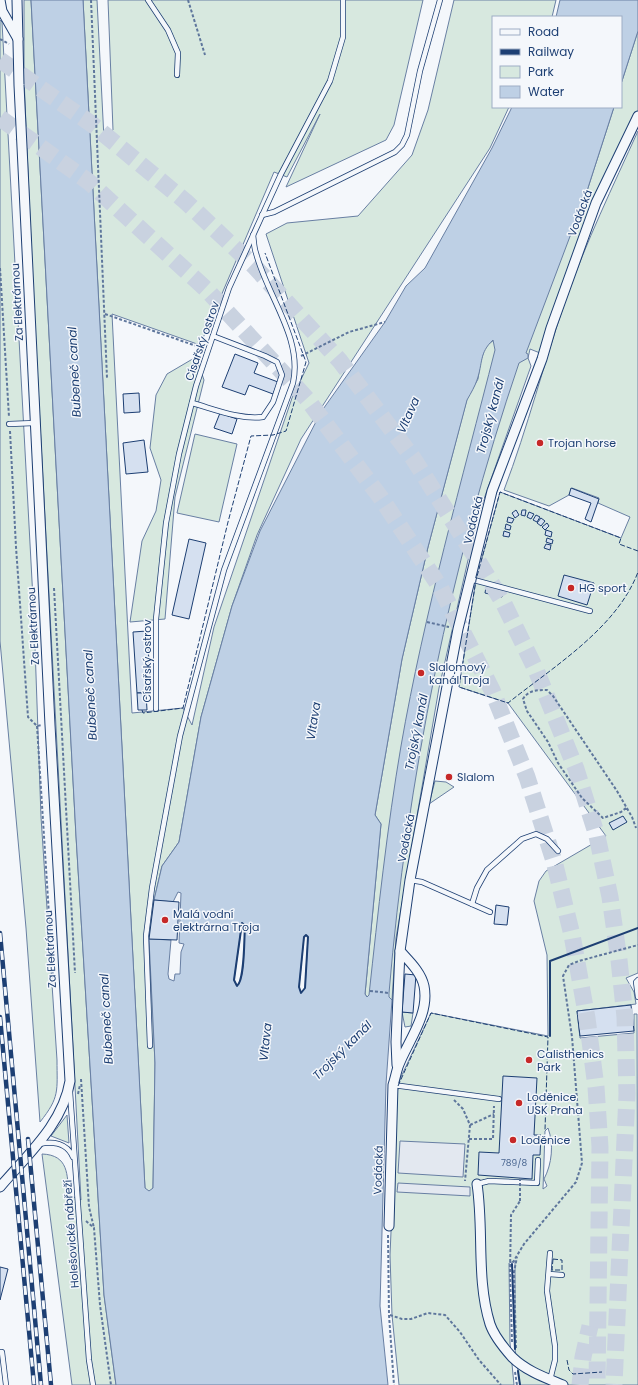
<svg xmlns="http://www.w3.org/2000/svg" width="638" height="1385" font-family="Poppins,sans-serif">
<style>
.green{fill:#d7e8df;stroke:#687fa3;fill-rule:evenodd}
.parking{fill:#e3e8f0;stroke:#687fa3}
.water{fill:#bed0e5;stroke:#687fa3;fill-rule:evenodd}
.building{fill:#d5e0f0;stroke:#1d3f73}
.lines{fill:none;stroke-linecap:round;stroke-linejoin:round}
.highway-tunnel{stroke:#c9d2e0;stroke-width:17;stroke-dasharray:17 8;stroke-linecap:butt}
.lane-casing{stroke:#1d3f73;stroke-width:6}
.street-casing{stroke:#1d3f73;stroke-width:11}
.path{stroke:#5e769c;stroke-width:2;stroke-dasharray:3 2;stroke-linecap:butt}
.lane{stroke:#f4f7fb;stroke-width:4.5}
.street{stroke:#f4f7fb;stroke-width:9}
.rail-casing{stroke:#1d3f73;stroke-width:4.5}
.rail{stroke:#f4f7fb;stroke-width:3;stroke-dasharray:9;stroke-linecap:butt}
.path-bridge{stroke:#5e769c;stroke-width:2;stroke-dasharray:3 2;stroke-linecap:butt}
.fence{stroke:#1d3f73;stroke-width:1;stroke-dasharray:5 2;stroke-linecap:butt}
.wall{stroke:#1d3f73;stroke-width:2}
.poi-dot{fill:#c62828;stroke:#f4f7fb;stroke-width:1.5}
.labels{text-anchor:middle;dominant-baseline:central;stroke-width:3;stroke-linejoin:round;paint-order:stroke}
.number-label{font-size:9px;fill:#4b6792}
.street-label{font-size:11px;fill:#1d3f73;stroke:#f4f7fb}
.poi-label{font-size:11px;fill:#1d3f73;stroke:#f4f7fb;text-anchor:start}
.water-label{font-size:12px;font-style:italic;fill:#1d3f73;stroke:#f4f7fb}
</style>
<rect width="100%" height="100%" fill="#f4f7fb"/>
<g class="green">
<path d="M24 0H31L76 836 104 1295 116 1385H72L42 1154C69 1155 67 1175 69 1195L81 1200 33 291 24 78Z"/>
<polygon points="83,0 97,0 104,139 113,130 108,0 423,0 394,125 386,140 286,187 320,114 287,177 274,172 200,345 112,314 132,713 183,708 192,725 214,627 292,398 309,363 266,234 287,223 358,216 412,155 428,110 454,0 556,0 552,17 493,17 493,107 509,107 490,148 301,439 257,535 232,606 201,717 179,842 162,866 154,900 149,939 155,1063 153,1188 149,1192 145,1189"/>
<path d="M0 20 2 22 34 618 41 817 57 1060C57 1091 60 1097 40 1122L26 928 0 641Z"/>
<polygon points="638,31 638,116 596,203 540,353 530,349 528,358 531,366 478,516 439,688 396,938 392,1000 389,997 367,997 365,994 381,824 375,815 402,659 428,547 467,399 478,379 480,364 485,347 494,340 586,194 614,107 621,107 621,84"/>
<path d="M638 131V973L626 978 634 992 636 1004 577 1011 580 1038 634 1033V1014H637L638 1385H520L515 1349V1261L509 1263 510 1343 514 1385H399L392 1315 390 1255 397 1093 400 1079 431 1013 548 1036 547 955 534 901 539 881 546 871 606 836 508 703 459 687 476 580 500 492 621 538 630 517 598 503 599 498 572 488 569 495 549 506 504 490C528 427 544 362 566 299 586 242 613 186 638 131ZM548 1128C554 1144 552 1164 544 1179L547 1186 543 1189 545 1131Z"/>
<polygon points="196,357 204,380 175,497 165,619 130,622 142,541 156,511 161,480 150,448 156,395 167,374"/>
<polygon points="195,434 237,444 219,522 177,513"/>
<polygon points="435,781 446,782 454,787 429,804"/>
<polygon points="402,1012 413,1013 411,1026 405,1027"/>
<polygon points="67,1115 69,1143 51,1136"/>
</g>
<g class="parking">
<polygon points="400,1141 465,1144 463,1177 398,1173"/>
<polygon points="398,1183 470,1187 470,1196 397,1192"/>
</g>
<g class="water">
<path d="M31 0H83L145 1188 149 1191 153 1188 155 1063 149 939 171 940 168 974 169 979 174 981 175 974H180L181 952 184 944 179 943 181 893 178 892 173 902 154 900 162 866 179 842 201 717 232 606 260 531 321 412 385 322 406 286 425 268 492 148 512 107H614L586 194 526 353 528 354V358L519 363C450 566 407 779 389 993V997L392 1000 386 1084 380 1306 388 1385H116L104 1295 76 836ZM493 340 495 350C462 480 424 614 401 746 387 828 378 912 369 995L367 997 365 994 381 824 375 815 402 659 428 547 467 400C471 393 475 386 477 380 483 363 479 353 493 340ZM242 923 245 926C244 937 245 980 237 986L234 980ZM306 935 308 937 305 988 301 993 299 987 304 937Z"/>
<polygon points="560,0 638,0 638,31 621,84 621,17 556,17"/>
</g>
<g class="building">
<polygon points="235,354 258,363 254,373 278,382 273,394 249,385 245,395 222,387"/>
<polygon points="139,393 140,412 124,413 123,394"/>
<polygon points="220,413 237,419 232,434 214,428"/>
<polygon points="144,440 148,472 126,474 123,443"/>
<polygon points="571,488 599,499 591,522 585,519 591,503 569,495"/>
<polygon points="516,510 519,515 515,518 512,513"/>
<polygon points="522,510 526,510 525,516 521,515"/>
<polygon points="529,512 534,514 531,519 527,517"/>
<polygon points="536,515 540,517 537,522 533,520"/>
<polygon points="508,517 514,519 512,523 507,522"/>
<polygon points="541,518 545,521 541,526 537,523"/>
<polygon points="547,523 549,526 545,530 542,527"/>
<polygon points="506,524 511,526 510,530 505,529"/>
<polygon points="546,530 552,532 551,537 545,535"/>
<polygon points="504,531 510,533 509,537 503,536"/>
<polygon points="547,538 553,540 552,544 546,542"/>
<polygon points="189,539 206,543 189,619 172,615"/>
<polygon points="546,544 551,545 550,550 544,548"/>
<polygon points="564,575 594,583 587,605 558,596"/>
<polygon points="486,587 503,591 502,597 485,593"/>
<polygon points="147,631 151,692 137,693 133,632"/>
<polygon points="137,693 146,693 147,710 138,710"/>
<polygon points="623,816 627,822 613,830 609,823"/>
<polygon points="154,900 179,902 177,940 149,939"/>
<polygon points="496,905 509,907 507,925 494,924"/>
<polygon points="405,974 416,975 413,1013 402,1012"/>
<polygon points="631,1005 634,1031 580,1036 577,1011"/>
<polygon points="503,1076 537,1078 534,1135 541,1135 540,1155 533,1155 532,1179 478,1175 479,1152 499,1153"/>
<polygon points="0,1267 8,1269 0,1300"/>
</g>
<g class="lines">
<g class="highway-tunnel">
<polyline points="0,60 93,125 185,201 254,266 340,361 413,458 478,561 504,604 536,670 576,769 597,836 610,897 619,960 625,1017 627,1094 614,1385"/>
<polyline points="0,118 89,182 207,290 307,399 381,498 440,587 492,690 527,777 554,861 572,935 587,1018 596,1087 600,1147 597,1385"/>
<polyline points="580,1385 583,1357 590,1326"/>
</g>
<defs>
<g id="lane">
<polyline points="148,0 168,30 178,53 177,75"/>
<polyline points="262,215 274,212 395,152 402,145 407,135 420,71 440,0"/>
<path d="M192 403C214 409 240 420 263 417L273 402 282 375 277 362 265 356 213 336"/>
<polyline points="9,424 35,423"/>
<polyline points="470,579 590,611"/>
<polyline points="156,709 156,619 166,523 179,454 196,386 229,288 281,174 330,81 343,37 343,0"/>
<polyline points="410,880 422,882 490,912"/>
<polyline points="472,904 477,888 487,870 522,839 536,834 547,839 558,851"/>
<polyline points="638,980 636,982 638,997"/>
<path d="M150 1046 146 936 152 888 180 736 224 570 293 383C303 338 267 296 256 253 254 248 254 241 253 235"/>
<polyline points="393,1085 499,1099"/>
<polyline points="70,1092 89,1360 93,1385"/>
<path d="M39 1144C53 1141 67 1143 73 1157"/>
<polyline points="477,1184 489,1181 537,1183 538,1160"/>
<polyline points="549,1274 562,1275"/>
<polyline points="0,1352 2,1352 6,1385"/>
<polyline points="550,1380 555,1360 555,1346 547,1291 550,1253"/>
</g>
<g id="street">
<polyline points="0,0 2,11 18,39"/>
<polyline points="397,1065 396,1042 400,951"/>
<path d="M477 1184C484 1230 476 1279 490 1324 494 1336 504 1348 512 1357 526 1371 546 1378 563 1385"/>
<path d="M0 1187C27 1155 63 1124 70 1081L50 725 19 85 17 0"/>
<path d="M389 1226 393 1085C395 1079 396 1073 398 1067 407 1042 430 1015 424 986 421 972 409 961 400 951L410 880 458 629 492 491 542 359 551 328 596 203 638 116"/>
</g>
</defs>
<use href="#lane" class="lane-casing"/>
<use href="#street" class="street-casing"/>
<g class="path">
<polyline points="91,0 107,378"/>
<polyline points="188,0 205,55"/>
<polyline points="0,39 9,44"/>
<polyline points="0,268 9,417"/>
<polyline points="105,314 202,348"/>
<polyline points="301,356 349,332 385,322"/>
<polyline points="10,431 16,547 28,717 37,726 42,725"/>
<polyline points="54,588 75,973"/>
<polyline points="427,622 449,627"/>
<polyline points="37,726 53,978"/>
<path d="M626 808 621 812 603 818 582 798 558 763 548 742 527 711 523 699C528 690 538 690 547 690L553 696 617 791 632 817 636 828"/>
<polyline points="370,991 389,993"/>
<polyline points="81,1079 89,1207 94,1228"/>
<polyline points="78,1094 80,1085"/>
<polyline points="454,1100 463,1109 470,1125 465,1181"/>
<polyline points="470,1125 494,1114"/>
<polyline points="469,1139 493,1139 494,1106"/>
<polyline points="86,1221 94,1228 100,1305 111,1385"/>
<polyline points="388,1235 389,1315 394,1385"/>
<polyline points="510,1267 524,1244 576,1182 582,1163 572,1037 563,976 569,965 579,961 638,945"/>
<polyline points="390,1315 402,1319 411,1319 428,1313 445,1315 460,1332 479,1360 501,1385"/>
<polyline points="512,1342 510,1272 511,1215 520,1201"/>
<polyline points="516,1348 514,1272 517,1257"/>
<polyline points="515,1372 517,1385"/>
</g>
<use href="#lane" class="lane"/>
<use href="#street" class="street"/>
<defs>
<g id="rail">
<polyline points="0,933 41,1385"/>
<polyline points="0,1017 34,1385"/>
<polyline points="28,1139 51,1385"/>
</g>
</defs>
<use href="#rail" class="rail-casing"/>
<use href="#rail" class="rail"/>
<polyline class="path-bridge" points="520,1201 520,1178"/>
<g class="fence">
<path d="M638 551 619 544 621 538 500 492 476 580 459 687 508 703C553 667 617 628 638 572"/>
<polyline points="142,710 143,713 183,708 228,522 251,436 273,435 286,431 306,362 265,253"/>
<polyline points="398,1086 431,1013 548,1037 545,1130"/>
<polygon points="553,1259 562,1260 562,1270 552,1270"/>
<polyline points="567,1360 569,1370 573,1374 602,1372"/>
</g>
<g class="wall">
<path d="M242 923 245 926C244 937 245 980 237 986L234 980Z"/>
<polygon points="306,935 308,937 305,988 301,993 299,987 304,937"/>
<polyline points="550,1036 550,961 638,928"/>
<polyline points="512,1264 515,1349"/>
<polyline points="518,1371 520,1385"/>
</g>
</g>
<g class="poi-dot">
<circle cx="540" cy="443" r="4"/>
<circle cx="571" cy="588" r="4"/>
<circle cx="421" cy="673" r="4"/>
<circle cx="449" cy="777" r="4"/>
<circle cx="165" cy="920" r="4"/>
<circle cx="529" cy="1060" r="4"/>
<circle cx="519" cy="1103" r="4"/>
<circle cx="513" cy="1140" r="4"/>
</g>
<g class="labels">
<g class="number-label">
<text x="514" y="1163">789/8</text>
</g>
<g class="street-label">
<text transform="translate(580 213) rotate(-69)">Vodácká</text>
<text transform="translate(17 302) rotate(-93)">Za Elektrárnou</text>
<text transform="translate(202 341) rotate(-71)">Císařský ostrov</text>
<text transform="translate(473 520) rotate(-76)">Vodácká</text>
<text transform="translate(33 626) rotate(-93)">Za Elektrárnou</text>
<text transform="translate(147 661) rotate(-90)">Císařský ostrov</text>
<text transform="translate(406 838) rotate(-79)">Vodácká</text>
<text transform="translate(50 949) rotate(-93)">Za Elektrárnou</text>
<text transform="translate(378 1170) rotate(-88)">Vodácká</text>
<text transform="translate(71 1234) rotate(-94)">Holešovické nábřeží</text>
</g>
<g class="poi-label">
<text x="548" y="443">Trojan horse</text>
<text x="579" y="588">HG sport</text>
<text x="429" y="667">Slalomový<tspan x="429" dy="13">kanál Troja</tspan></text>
<text x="457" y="777">Slalom</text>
<text x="173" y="914">Malá vodní<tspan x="173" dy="13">elektrárna Troja</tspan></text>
<text x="537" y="1054">Calisthenics<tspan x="537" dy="13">Park</tspan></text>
<text x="527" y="1097">Loděnice<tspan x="527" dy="13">USK Praha</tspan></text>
<text x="521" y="1140">Loděnice</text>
</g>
<g class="water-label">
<text transform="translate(74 372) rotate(-93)">Bubeneč canal</text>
<text transform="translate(408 415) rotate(-66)">Vltava</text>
<text transform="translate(490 416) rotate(-75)">Trojský kanál</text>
<text transform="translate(90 695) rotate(-93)">Bubeneč canal</text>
<text transform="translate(313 721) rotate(-81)">Vltava</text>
<text transform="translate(416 732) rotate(-79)">Trojský kanál</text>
<text transform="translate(106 1019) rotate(-93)">Bubeneč canal</text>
<text transform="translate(265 1042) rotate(-84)">Vltava</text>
<text transform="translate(342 1050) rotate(-45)">Trojský kanál</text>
</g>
</g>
<rect x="492" y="16" width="130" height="92" fill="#f4f7fb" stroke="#9eadc5"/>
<rect x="500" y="29" width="20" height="6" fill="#f4f7fb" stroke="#9eadc5"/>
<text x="528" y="36" font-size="12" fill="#1d3f73">Road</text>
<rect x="500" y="49" width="20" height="6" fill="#1d3f73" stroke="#9eadc5"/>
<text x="528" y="56" font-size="12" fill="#1d3f73">Railway</text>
<rect x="500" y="66" width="20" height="12" fill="#d7e8df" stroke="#9eadc5"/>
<text x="528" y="76" font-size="12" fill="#1d3f73">Park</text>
<rect x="500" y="86" width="20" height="12" fill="#bed0e5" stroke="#9eadc5"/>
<text x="528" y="96" font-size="12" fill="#1d3f73">Water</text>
</svg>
